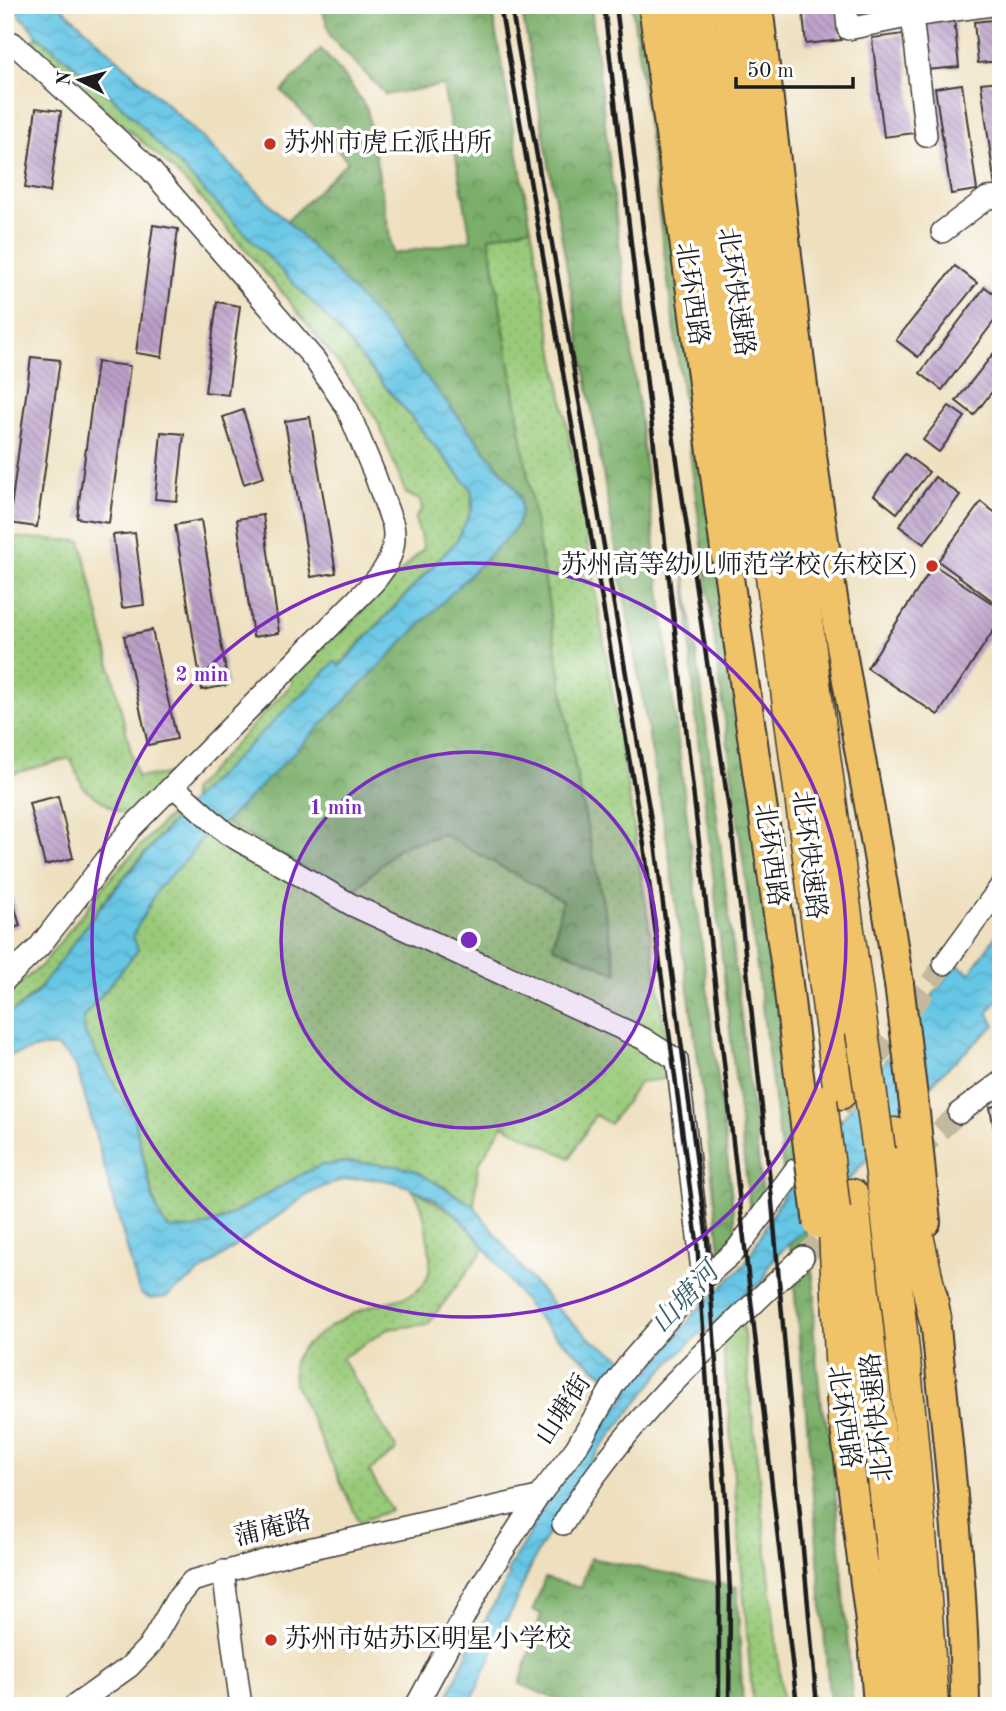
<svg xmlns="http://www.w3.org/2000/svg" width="1006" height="1711" font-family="'Old Standard TT','Noto Serif SC',serif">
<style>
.grass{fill:url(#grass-dots);stroke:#5a734a;stroke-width:2}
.forest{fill:url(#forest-crowns);stroke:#4b6542;stroke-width:2}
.water{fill:url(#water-waves);stroke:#417180;stroke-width:2}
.building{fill:url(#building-back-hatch)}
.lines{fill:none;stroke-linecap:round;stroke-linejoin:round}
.minor-tunnel{stroke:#c4b99e;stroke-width:21;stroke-dasharray:21 10;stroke-linecap:butt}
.minor-casing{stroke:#3c3934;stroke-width:24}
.major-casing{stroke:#3c3934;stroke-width:32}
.highway-casing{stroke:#3c3934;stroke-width:35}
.minor{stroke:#fff;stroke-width:21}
.major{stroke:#f1c369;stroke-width:28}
.highway{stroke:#f1c369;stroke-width:32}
.rail{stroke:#1c1c1c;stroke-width:4.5}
.major-bridge-casing{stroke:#3c3934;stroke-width:32;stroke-linecap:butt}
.highway-bridge-casing{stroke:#3c3934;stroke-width:35;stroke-linecap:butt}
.major-bridge{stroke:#f1c369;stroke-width:28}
.highway-bridge{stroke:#f1c369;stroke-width:32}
.ring{fill:none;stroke:#7b2cbf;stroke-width:3.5}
.poi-dot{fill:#c8321e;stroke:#fff;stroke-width:2.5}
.labels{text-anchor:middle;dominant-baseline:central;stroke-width:7;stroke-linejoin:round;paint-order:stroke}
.poi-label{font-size:26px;fill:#1c1c1c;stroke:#fff;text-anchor:start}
.street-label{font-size:26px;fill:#1c1c1c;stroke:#fff}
.water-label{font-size:28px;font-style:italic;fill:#3a606c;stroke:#fff}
.centre{fill:#7b2cbf;stroke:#fff;stroke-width:3.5}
.ring-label{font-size:21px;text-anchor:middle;font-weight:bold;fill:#7b2cbf;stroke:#fff;stroke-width:7;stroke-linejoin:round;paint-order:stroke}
</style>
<defs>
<pattern id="grass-dots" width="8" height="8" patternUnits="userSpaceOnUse" patternTransform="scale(1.75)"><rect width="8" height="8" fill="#99ca79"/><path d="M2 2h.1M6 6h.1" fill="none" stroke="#83ad68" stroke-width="1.8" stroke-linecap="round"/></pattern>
<pattern id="forest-crowns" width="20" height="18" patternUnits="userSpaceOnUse" patternTransform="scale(1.75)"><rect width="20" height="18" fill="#7aae69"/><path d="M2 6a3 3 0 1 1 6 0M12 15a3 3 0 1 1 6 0" fill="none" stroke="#638d56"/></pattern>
<pattern id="water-waves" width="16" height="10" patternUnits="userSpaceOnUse" patternTransform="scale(1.75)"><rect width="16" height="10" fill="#66c6e5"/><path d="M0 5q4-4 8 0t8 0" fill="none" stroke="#58aac4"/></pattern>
<pattern id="building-back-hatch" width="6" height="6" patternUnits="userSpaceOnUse" patternTransform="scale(1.75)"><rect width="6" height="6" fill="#bb9fc8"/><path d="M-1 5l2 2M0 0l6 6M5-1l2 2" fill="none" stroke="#9781a2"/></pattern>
</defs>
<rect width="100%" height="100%" fill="#fff"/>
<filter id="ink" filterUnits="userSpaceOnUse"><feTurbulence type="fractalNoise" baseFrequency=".0143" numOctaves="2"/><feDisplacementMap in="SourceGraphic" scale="14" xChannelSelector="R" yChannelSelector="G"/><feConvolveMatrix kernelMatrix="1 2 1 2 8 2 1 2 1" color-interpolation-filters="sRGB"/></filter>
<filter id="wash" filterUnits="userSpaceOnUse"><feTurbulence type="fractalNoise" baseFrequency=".00686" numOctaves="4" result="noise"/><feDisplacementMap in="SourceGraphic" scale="28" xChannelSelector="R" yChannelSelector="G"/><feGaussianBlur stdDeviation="1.57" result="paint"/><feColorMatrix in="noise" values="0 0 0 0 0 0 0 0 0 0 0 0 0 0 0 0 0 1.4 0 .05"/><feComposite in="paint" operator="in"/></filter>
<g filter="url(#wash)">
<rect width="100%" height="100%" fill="#eee0bf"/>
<g class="grass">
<path d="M37 35 119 103 235 220 333 324 471 489C475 509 467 523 457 540L339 666 335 662 192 800 191 791 293 683 288 675 336 626 342 632 424 548 415 519 422 509 420 500 406 494 377 420 358 389 280 290 201 198 161 158 31 46Z"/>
<path d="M531 227C584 510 630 793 672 1078L640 1082 610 1124 595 1115 570 1158 503 1125 478 1165 474 1206C434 1180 416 1167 367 1163 356 1162 345 1161 335 1163 295 1170 202 1246 169 1228 163 1225 160 1217 157 1211L134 1118 85 1034 83 1018 159 887 188 858 204 834 225 822 350 895 398 848 443 834 563 901 553 946 617 972 575 767 489 237Z"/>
<polygon points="5,537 81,541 137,777 171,774 132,815 117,811 84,789 70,758 5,776"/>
<path d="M177 807H185C156 840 127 872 100 906 71 944 48 992 5 1016V996L42 965 113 875Z"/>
<path d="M408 1186 456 1215 485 1248 428 1324 388 1329 342 1358 397 1450 369 1471 391 1510 359 1522 294 1382C293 1375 292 1368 294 1361 302 1340 351 1313 372 1306 389 1300 414 1300 425 1282 433 1268 430 1250 427 1235 425 1217 422 1198 408 1186Z"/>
<polygon points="740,1297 783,1706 753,1706 721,1319"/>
</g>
<g class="forest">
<path d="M321 5H491L531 227 489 237 575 767 617 973 553 946 562 901 443 834 398 848 350 895 225 822 511 533C524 519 523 504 515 487L381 322 286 222 348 161 282 91 321 49 346 78 367 109 393 254 471 240 443 85 386 95 331 38Z"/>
<polygon points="521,5 591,5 737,1241 721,1260 704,1102 666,834"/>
<polygon points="632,5 646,5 801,1152 784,1176"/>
<polygon points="685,574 704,709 764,1206 751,1222 695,712"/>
<polygon points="806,1227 815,1293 814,1334 821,1405 831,1437 853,1706 830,1706 808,1434 790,1242"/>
<polygon points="590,1558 737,1587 743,1706 571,1706 520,1684 541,1614 533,1610 545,1578 581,1588"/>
</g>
<path class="water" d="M11 5H59C170 107 282 209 381 322 427 376 470 433 515 488 524 504 523 519 511 533L225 822 204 834 188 858 159 887 133 935 138 950 83 1018 85 1034 134 1118 153 1199 161 1219 168 1228 194 1229 222 1220 304 1173 322 1165 352 1162 398 1166 414 1170 474 1206 527 1275 556 1308 592 1340 648 1373 694 1314 745 1264 786 1190 799 1178 956 964 970 973 1001 928V996L988 1012 995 1025 939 1076 813 1221 779 1253 769 1265 764 1281 740 1297 717 1322 697 1336 663 1370 600 1449 560 1512 537 1553 469 1706H444L467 1653 510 1575 507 1572 553 1491 628 1394C598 1369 566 1348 539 1319 514 1291 495 1259 471 1230 441 1195 390 1172 343 1180 329 1183 316 1190 304 1197L166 1297 151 1299 142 1295 138 1288 77 1069 68 1056 56 1047H41L5 1057V1016L19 1008 36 994 101 906 185 807 335 662 340 666 457 540 473 507 471 489 333 324 119 103 37 35Z"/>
<g id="blocks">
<g class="building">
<polygon points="802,5 837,5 841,40 806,44"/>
<polygon points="954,17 959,67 926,70 921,20"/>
<polygon points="1001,19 1001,61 978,63 974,22"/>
<polygon points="904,34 915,133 884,137 872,38"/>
<polygon points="1001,81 1001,187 995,188 981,83"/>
<polygon points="962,84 977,190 951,194 935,88"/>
<polygon points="36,108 61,111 50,192 25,188"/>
<polygon points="153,225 178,229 162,357 136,353"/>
<polygon points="955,266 977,283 918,357 896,340"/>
<polygon points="985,287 1001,299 1001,312 942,390 920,373"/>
<polygon points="217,302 240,306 228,395 205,392"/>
<polygon points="1001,344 1001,380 974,415 956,401"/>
<polygon points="31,357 60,360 37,527 9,523"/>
<polygon points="97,362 130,366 109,523 77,518"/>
<polygon points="949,406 965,417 939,452 923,440"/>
<polygon points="243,410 264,477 244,484 223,417"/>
<polygon points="310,417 336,573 311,577 285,421"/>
<polygon points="161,432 184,434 177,501 155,499"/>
<polygon points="905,454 929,472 897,513 874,495"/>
<polygon points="935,477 960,495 924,544 899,526"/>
<polygon points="981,502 1001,517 1001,607 938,561"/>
<polygon points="263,515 279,633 253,637 237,519"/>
<polygon points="201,520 228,685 202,690 175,525"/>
<polygon points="135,533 144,605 122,608 113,535"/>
<polygon points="934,565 1001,609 1001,619 938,715 867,668"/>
<polygon points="152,630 177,739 148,745 124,636"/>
<polygon points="58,796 73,858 45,865 29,803"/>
<polygon points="5,871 20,926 5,930"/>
<polygon points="1001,1105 1001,1157 999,1157 990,1107"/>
</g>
</g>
</g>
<g filter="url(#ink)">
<use href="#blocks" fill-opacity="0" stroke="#3c3934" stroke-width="2"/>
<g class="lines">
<g class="minor-tunnel">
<polyline points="822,1133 944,964"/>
<polyline points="803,1257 959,1113"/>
</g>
<defs>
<g id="minor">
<polyline points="846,5 848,29 912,16 992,5"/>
<polyline points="912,16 926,136"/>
<polyline points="942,232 987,198 1001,197"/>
<polyline points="173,786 226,833 352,905 644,1039 677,1060 703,1279"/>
<polyline points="944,964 1001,886"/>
<path d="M5 980 39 947 131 828 374 582C389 565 397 548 393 525L374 473 347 408 315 360 148 167 13 43"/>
<polyline points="959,1113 1001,1082"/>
<path d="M563 1524C625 1421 716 1339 803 1257"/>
<polyline points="223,1571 241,1706"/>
<polyline points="74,1706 129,1667 150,1645 176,1600 192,1581 295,1552 538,1497"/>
<polyline points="416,1706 481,1585 538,1497 576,1448 613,1386 632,1360 703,1279 737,1249 795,1170"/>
</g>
<g id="major">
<polyline points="653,5 725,550 787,976 803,1109"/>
<polyline points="666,5 680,39 693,106 744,549"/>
<path d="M758 5C779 184 798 363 824 541 846 689 877 836 899 984"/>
<polyline points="915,1113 926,1222"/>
<path d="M933 1297C946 1433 964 1569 965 1706"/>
<polyline points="841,1397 874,1653 878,1706"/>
</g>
<g id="highway">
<polyline points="697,5 840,1093"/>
<polyline points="729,5 816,698 862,1032"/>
<polyline points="895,1134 935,1318"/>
<path d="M879 1151C904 1335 921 1520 932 1706"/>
<polyline points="852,1195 892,1549 902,1706"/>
<polyline points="834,1210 844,1420"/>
</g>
</defs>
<use href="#minor" class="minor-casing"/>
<use href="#major" class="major-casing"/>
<use href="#highway" class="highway-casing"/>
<use href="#minor" class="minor"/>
<use href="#major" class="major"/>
<use href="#highway" class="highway"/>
<g class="rail">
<polyline points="500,5 644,845 697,1241 715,1502 719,1595 719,1706"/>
<polyline points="511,5 655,843 707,1240 726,1501 730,1594 729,1706"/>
<polyline points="604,5 797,1706"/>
<polyline points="616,5 646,253 731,823 771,1191 817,1706"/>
</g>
<defs>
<g id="major-bridge">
<polyline points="899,984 915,1113"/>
<polyline points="803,1109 818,1224"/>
</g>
<g id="highway-bridge">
<polyline points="862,1032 879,1151"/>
<polyline points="821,1101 834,1210"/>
</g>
</defs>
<use href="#major-bridge" class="major-bridge-casing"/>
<use href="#highway-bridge" class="highway-bridge-casing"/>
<use href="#major-bridge" class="major-bridge"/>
<use href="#highway-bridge" class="highway-bridge"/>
</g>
</g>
<circle cx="469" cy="940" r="188" fill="#7b2cbf" fill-opacity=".12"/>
<g class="ring">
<circle cx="469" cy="940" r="188"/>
<circle cx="469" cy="940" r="377"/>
</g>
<g class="poi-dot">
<circle cx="270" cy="144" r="7"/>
<circle cx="932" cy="566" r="7"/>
<circle cx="271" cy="1640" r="7"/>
</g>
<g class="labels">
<g class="poi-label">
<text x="284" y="144">苏州市虎丘派出所</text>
<text x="918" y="566" text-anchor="end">苏州高等幼儿师范学校(东校区)</text>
<text x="285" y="1640">苏州市姑苏区明星小学校</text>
</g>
<g class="street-label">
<text transform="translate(735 292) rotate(82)">北环快速路</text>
<text transform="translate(691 294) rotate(82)">北环西路</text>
<text transform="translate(770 855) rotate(82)">北环西路</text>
<text transform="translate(808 855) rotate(83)">北环快速路</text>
<text transform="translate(564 1410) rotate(-57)">山塘街</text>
<text transform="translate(843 1417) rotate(82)">北环西路</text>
<text transform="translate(878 1417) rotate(-96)">北环快速路</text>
<text transform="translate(273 1529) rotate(-14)">蒲庵路</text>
</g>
<g class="water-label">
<text transform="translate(686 1299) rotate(-47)">山塘河</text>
</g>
</g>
<circle cx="469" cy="940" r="10" class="centre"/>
<g class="ring-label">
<text x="202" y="681">2 min</text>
<text x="336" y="814">1 min</text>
</g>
<rect width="1006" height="1711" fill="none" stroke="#fff" stroke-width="28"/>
<g transform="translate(80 80) rotate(276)" stroke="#ffffff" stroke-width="5" paint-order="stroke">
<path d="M0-5L12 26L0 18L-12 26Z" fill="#1c1c1c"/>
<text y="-10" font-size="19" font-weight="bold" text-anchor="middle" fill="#1c1c1c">N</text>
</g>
<path d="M736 77v10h117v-10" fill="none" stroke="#1c1c1c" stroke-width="3.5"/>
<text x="747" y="77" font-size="21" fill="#1c1c1c" stroke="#ffffff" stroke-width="5" paint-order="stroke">50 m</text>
</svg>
